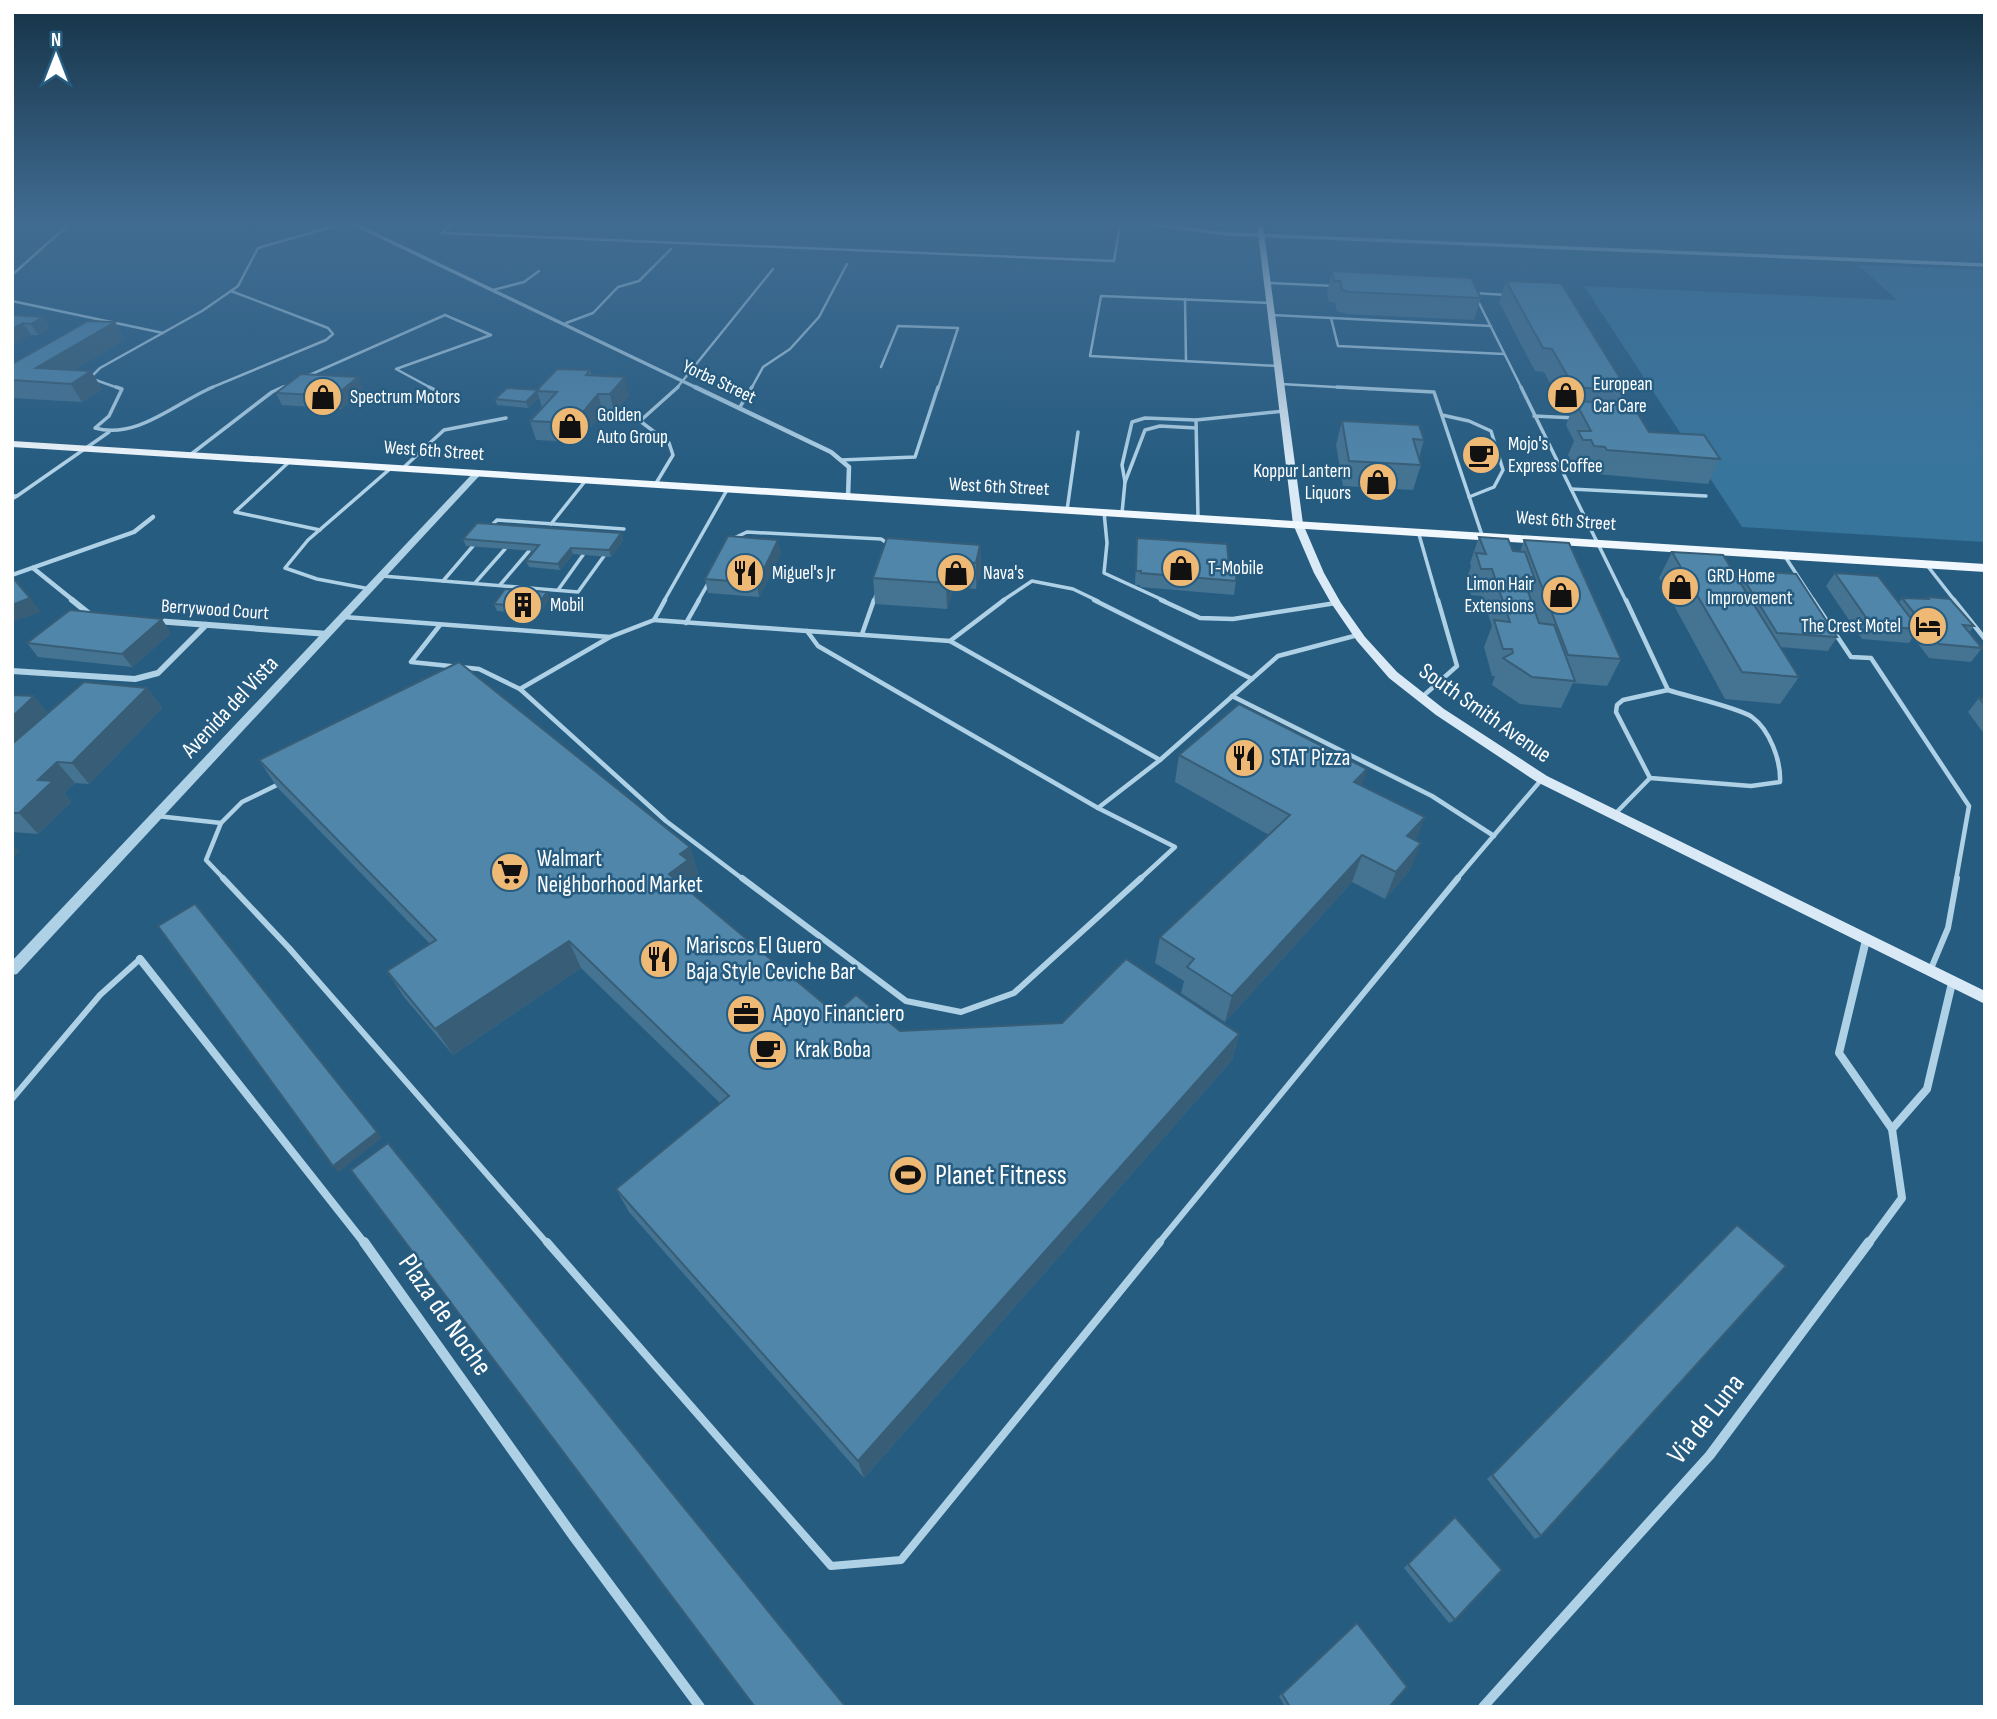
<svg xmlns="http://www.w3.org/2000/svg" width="1997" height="1719" font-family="'Sofia Sans Condensed',sans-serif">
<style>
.green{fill:#38759d}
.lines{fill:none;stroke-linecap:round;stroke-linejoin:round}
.service-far4{stroke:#afd1e6;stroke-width:2.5}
.service-far3{stroke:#afd1e6;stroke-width:3.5}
.service-far2{stroke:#afd1e6;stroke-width:4.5}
.service-far1{stroke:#afd1e6;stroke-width:6}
.service{stroke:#afd1e6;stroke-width:8}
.minor-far4{stroke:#afd1e6;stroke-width:3.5}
.minor-far3{stroke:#afd1e6;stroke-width:4.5}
.minor-far2{stroke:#afd1e6;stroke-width:6}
.minor-far1{stroke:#afd1e6;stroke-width:8}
.minor{stroke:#afd1e6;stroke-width:10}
.tertiary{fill:#afd1e6;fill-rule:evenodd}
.secondary{fill:#d9eaf6;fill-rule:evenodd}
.primary{fill:#f0f7fd;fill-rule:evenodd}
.wall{fill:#457392}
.shaded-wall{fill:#385e77}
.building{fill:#5086aa;stroke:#385e77;stroke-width:2}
.labels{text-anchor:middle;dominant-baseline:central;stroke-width:5;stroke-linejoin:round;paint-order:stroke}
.far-street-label{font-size:19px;fill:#fff;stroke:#275c81}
.far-poi-label{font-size:19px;fill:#fff;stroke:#275c81;text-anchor:start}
.street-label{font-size:23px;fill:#fff;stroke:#275c81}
.poi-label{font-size:23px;fill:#fff;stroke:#275c81;text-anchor:start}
.near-poi-label{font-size:28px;fill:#fff;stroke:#275c81;text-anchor:start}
.near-street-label{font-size:28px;fill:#fff;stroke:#275c81}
</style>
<rect width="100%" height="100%" fill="#275c81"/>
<polygon class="green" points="1858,265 1985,270 1985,542 1742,527 1584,286 1897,300"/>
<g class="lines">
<g class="service-far4">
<polyline points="452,225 442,233 1114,261 1120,225"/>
<polyline points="12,275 68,225"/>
<polyline points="1268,283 1335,286"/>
<polyline points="493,290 524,282 539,271"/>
<polyline points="231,291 238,286 258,248 338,225"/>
<polyline points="1475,293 1506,295"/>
<polyline points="1185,299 1186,361"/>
<polyline points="1477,299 1522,389"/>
<polyline points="12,301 163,333"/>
<polyline points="1271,303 1101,296 1090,356 1278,366"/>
<polyline points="1272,315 1491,326"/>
<polyline points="1331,318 1338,346 1504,354"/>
<polyline points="566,323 593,313 618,287 639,281 671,249"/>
<polyline points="881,367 898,326 958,328 938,389"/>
<polyline points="305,377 445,315 491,335"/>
<polyline points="1281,384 1370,389"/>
<polyline points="121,389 90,378 100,368 202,311 231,291"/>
<polyline points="208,389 326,340 333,334 328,328 231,291"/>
<polyline points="279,389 290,384"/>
<polyline points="433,389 396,369 491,335"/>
<polyline points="676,389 773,269"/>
<polyline points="751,389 763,367 790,349 819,317 847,264"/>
</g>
<g class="service-far3">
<path d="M116 387 122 389 109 416 95 428C137 440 175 403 213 387"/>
<polyline points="429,387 437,391"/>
<polyline points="1337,387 1434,392 1482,535"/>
<polyline points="1521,387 1626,601"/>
<polyline points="740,407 752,387"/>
<polyline points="1442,415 1469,421 1491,431 1503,470 1494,487 1469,497"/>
<polyline points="1534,416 1576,418"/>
<polyline points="190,455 272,392 283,387"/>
<polyline points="841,460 915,457 938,387"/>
<polyline points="290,461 235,512 320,530"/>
<polyline points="403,468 444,430 506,418"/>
<polyline points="1125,482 1145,430 1160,426 1196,428"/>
<polyline points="655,485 673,455 669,443 640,421 678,387"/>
<polyline points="1571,489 1706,496"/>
<polyline points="12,496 17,496 12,499"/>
<polyline points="17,496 109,432"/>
<polyline points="1067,510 1078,432"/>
<polyline points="1104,512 1107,543 1104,573 1165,601"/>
<polyline points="1122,513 1125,482 1122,465 1132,422 1145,418 1196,420"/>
<polyline points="1198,517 1196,420 1284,411"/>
<polyline points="551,524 586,480"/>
<polyline points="488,529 497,520 624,529"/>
<polyline points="1418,531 1438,601"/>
<polyline points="732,539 747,532 881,539 890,545"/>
<polyline points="1784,555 1814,601"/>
<polyline points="1926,564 1955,601"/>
<polyline points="382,576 578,592 604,556"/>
<polyline points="443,581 473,546"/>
<polyline points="475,583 505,549"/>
<polyline points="500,585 529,551"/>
<polyline points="370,589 317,579 285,568 308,540 391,468"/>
<polyline points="558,590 583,555"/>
<polyline points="664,601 727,490"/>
<polyline points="698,601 709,582"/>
<polyline points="874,601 876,595"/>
<polyline points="1002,601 1032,581 1073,589 1098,601"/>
</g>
<g class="service-far2">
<polyline points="665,600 654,620 807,631 818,646 1098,808 1160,760 1278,656 1358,635"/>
<polyline points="1094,600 1252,679"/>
<polyline points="1161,600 1200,618 1233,619 1336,603"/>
<polyline points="1813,600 1851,657 1871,658 1969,806 1956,880"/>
<polyline points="1954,600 1985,639"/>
<polyline points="344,617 610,637 654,620"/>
<polyline points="686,623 699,600"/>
<polyline points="440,625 411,662 479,669 520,689 666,821 744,880"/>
<polyline points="807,631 950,641 1160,760"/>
<polyline points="862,634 874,600"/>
<polyline points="950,641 1004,600"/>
<polyline points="520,689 610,637"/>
<polyline points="1232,696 1432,796 1494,836"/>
<polyline points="1422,697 1457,666 1438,600"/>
<path d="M1650 778 1751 786 1780 782C1781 761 1770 730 1752 717 1740 708 1686 696 1668 690"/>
<polyline points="1098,808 1175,847 1139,880"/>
<polyline points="1614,815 1650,778 1616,712 1617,705 1623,700 1668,690 1626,600"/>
<polyline points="157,816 221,823 206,860 225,880"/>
<polyline points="221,823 242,802 281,783"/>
<polyline points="1456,880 1542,779"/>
</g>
<g class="service-far1">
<polyline points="223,878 289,948 548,1244"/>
<polyline points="742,878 906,1001 961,1012 1014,993 1141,878"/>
<polyline points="1930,971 1948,928 1957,878"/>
<polyline points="12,1099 100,995 140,959"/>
<polyline points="1158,1244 1458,878"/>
</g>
<polyline class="service" points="547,1242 831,1566 901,1560 1160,1242"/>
<g class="minor-far4">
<polyline points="356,225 699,389"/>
<polyline points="1155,225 1227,234 1985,265"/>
</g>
<g class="minor-far3">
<polyline points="695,387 831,452 849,467 848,498"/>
<polyline points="33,568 74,601"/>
<polyline points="12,575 134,532 153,517"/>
</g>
<g class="minor-far2">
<polyline points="72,600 92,616"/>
<polyline points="156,621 328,634"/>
<polyline points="12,671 135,679 158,673 206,625"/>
</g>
<g class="minor-far1">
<polyline points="1866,940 1839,1053 1892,1129 1902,1198 1868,1244"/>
<polyline points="140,959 365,1244"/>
<polyline points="1892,1129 1927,1089 1952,983"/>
</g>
<g class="minor">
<polyline points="364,1242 574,1537 700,1707"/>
<polyline points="1483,1707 1710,1455 1869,1242"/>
</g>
<polygon class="tertiary" points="475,471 482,473 17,974 12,975 12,961"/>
<polygon class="secondary" points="1257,225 1263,225 1303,524 1324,573 1341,603 1365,637 1397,672 1444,709 1547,776 1985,991 1985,1004 1537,782 1436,715 1389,678 1357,641 1331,603 1314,573 1293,524"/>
<polygon class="primary" points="12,441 1985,564 1985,572 12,447"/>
</g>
<g class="wall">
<polygon points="1332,271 1481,298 1474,320 1346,314 1337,311 1335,303 1329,302 1327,293"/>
<polygon points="1506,281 1628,391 1622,404 1649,432 1720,459 1708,484 1596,474 1594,471 1583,471 1581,465 1573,464 1568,455 1574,441 1566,425 1571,412 1565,411 1544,372 1535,371 1499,302"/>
<polygon points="12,315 43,317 50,328 38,335 31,335 12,345"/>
<polygon points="115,322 124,340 74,370 91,371 102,389 82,402 12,398 12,364"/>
<polygon points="590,370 592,376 629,395 614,413 603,412 579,442 536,440 530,421 542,408 539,397 528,408 497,405 495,399 537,390"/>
<polygon points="358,377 363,389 341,409 282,405 276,393"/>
<polygon points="1342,421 1424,440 1419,458 1421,465 1413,490 1343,486 1336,445"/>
<polygon points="1473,441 1493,456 1491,462 1476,461 1471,447"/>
<polygon points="621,533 623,540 611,557 573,554 560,570 529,567 526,561 534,551 466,546 463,539"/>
<polygon points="1479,537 1513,551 1520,552 1524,540 1621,659 1607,686 1573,683 1561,708 1520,704 1492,685 1495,676 1492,676 1484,647 1492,626 1482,596 1471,595 1466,579 1471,567 1470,563"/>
<polygon points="1137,538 1229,566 1236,581 1234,595 1140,587 1140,585 1135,585"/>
<polygon points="980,545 981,571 976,589 954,587 947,609 875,604 873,578"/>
<polygon points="1672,552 1735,575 1738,570 1837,637 1828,651 1780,647 1799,677 1780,704 1725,699 1659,578"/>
<polygon points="781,553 759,597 708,593 705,579"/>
<polygon points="1835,573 1899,603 1902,598 1926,599 1928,597 1974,626 1969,633 1982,648 1971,662 1929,658 1913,637 1909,643 1862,639 1826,586"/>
<polygon points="547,592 549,599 539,614 497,611 494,604"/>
<polygon points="171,633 132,667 38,657 27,643"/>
<polygon points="147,688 162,708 89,784 75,783 64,793 71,802 38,834 12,832 12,695 48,713"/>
<polygon points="1979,698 1985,699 1985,735 1968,712"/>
<polygon points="1179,755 1361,786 1415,840 1410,870 1385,899 1352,882 1225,1022 1181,993 1184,981 1155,963 1160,937 1269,835 1175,782"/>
<polygon points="259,760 690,847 698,874 693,878 696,887 690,892 835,1013 900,1031 1239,1034 1232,1060 864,1478 629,1212 616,1189 720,1103 581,968 453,1055 404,997 387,971 430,944 277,787"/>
<polygon points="1737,1225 1541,1536 1535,1539 1487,1479"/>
<polygon points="1455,1517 1455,1620 1449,1623 1404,1568"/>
<polygon points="1357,1623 1389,1707 1285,1707 1279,1696"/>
</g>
<g class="shaded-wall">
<polygon points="43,317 50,328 38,335 31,324"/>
<polygon points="115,322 124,340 52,383 36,368"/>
<polygon points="23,323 31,335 13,345 12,329"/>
<polygon points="91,371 102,389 82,402 71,384"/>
<polygon points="358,377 363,389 341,409 335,396"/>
<polygon points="625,377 629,395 614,413 610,394"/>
<polygon points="537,391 539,397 528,408 526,402"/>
<polygon points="598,394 603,412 579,442 574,423"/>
<polygon points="621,533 623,540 611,557 609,550"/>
<polygon points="778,540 781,553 759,597 757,583"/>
<polygon points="980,545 981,571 976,589 976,563"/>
<polygon points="571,548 573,554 560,570 558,564"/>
<polygon points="953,561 954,587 947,609 946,583"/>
<polygon points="547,592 549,599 539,614 536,607"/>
<polygon points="30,598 41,612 12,622 12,605"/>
<polygon points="162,619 171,633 132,667 122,654"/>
<polygon points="147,688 162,708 89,784 72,763"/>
<polygon points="34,696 51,717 12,756 12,717"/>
<polygon points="57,762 75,783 64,793 71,802 38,834 19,813 38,780"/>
<polygon points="1367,769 1358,797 1354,782"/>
<polygon points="1425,817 1414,844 1407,836"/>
<polygon points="1421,843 1410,870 1385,899 1396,872"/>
<polygon points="12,844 19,851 12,858"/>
<polygon points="690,847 698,874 693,878 696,887 678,901 669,874 680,854"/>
<polygon points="1362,855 1352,882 1225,1022 1232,996"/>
<polygon points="195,904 382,1138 339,1172 333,1166"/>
<polygon points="569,941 581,968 453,1055 435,1029"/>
<polygon points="1239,1034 1232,1060 864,1478 858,1461"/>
</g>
<g class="building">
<polygon points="1332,271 1471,278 1481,298 1351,292 1342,290 1340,281 1334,281"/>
<polygon points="1506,281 1561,283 1628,391 1574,387 1552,349 1543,348"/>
<polygon points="12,315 43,317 31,324 23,323 12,329"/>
<polygon points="88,321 115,322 36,368 91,371 71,384 12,380 12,364"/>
<polygon points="557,369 590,370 586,375 625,377 610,394 598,394 574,423 530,421 557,392 536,391"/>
<polygon points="301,374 358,377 335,396 276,393"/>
<polygon points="507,388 538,390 526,402 495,399"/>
<polygon points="1575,401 1632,404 1649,432 1704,435 1720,459 1607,450 1605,447 1594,446 1591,440 1583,440 1578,431 1591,431"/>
<polygon points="1342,421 1419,425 1424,440 1413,439 1421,465 1349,461"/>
<polygon points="1473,441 1488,442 1493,456 1478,455"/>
<polygon points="477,523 621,533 609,550 571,548 558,564 526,561 539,545 463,539"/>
<polygon points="728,536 778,540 757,583 705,579"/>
<polygon points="1479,537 1508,539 1513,551 1525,552 1534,577 1523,577 1539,623 1554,625 1575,681 1532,677 1503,658 1513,653 1512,649 1503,649 1494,620 1510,622 1492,569 1481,569 1476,553 1486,554"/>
<polygon points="887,538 980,545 976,563 953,561 946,583 873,578"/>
<polygon points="1137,538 1227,544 1229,566 1236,566 1236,581 1141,573 1141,571 1136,571"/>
<polygon points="1524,540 1569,543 1621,659 1568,655"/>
<polygon points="1672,552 1723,555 1799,677 1742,672"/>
<polygon points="1738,570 1796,574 1837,637 1777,633"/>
<polygon points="1835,573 1878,576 1919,629 1872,626"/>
<polygon points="14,579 30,598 12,605 12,580"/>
<polygon points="505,589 547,592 536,607 494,604"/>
<polygon points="1928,597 1950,599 1974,626 1963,625 1982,648 1939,644 1902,598 1929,599"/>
<polygon points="70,610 162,619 122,654 27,643"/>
<polygon points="459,662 690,847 680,854 688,860 669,874 835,1013 856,995 900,1031 1062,1023 1126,959 1239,1034 858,1461 616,1189 729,1096 569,941 435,1029 387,971 436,940 259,760"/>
<polygon points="84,682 147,688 72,763 57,762 38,780 53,781 19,813 12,813 12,744"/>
<polygon points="12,695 34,696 12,717"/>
<polygon points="1979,698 1985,699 1985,705"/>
<polygon points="1239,704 1367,769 1354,782 1425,817 1407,836 1421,843 1396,872 1362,855 1232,996 1187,967 1194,959 1160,937 1290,815 1179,755"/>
<polygon points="195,904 377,1132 333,1166 158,926"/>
<polygon points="388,1143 846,1707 755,1707 351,1170"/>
<polygon points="1737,1225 1786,1266 1541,1536 1492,1475"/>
<polygon points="1455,1517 1502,1570 1455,1620 1408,1564"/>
<polygon points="1357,1623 1407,1687 1389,1707 1290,1707 1282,1694"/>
</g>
<linearGradient id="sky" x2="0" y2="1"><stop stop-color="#153347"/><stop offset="0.48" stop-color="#416c92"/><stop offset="1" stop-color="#416c92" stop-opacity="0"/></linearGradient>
<rect width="1997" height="466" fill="url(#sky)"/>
<defs>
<symbol id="shop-disc" viewBox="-11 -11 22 22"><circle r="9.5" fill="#eeb875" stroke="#275c81"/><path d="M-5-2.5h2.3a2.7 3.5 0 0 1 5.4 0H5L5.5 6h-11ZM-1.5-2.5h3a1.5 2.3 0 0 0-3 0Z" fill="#111"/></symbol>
<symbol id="cafe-disc" viewBox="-11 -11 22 22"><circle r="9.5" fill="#eeb875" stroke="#275c81"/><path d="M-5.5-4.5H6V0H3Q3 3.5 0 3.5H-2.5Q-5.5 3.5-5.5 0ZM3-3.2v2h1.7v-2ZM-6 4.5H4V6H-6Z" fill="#111"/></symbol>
<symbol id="restaurant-disc" viewBox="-11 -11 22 22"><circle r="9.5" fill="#eeb875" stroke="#275c81"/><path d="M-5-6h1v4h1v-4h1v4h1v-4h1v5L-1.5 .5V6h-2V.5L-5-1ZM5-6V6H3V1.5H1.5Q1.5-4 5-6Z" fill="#111"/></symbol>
<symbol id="building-disc" viewBox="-11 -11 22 22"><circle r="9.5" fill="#eeb875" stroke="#275c81"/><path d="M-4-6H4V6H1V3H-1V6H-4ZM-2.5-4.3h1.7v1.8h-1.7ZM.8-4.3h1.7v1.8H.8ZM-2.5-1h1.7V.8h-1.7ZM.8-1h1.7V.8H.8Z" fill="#111"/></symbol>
<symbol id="hotel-disc" viewBox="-11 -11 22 22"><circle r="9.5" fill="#eeb875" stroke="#275c81"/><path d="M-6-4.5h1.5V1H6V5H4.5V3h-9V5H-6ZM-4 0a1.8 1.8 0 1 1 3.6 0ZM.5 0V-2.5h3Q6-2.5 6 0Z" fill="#111"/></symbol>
<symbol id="supermarket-disc" viewBox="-11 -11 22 22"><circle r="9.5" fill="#eeb875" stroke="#275c81"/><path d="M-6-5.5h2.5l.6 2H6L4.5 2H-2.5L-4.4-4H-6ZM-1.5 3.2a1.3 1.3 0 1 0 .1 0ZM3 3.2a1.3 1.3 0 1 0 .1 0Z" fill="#111"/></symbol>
<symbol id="office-disc" viewBox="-11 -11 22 22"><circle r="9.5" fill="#eeb875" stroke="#275c81"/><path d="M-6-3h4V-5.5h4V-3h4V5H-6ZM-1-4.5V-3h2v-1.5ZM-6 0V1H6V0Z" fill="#111"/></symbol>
<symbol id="stadium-disc" viewBox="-11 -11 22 22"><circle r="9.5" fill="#eeb875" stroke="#275c81"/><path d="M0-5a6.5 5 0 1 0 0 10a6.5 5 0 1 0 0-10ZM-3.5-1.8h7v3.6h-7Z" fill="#111"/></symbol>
</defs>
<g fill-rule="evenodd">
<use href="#shop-disc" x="1544" y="373" width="44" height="44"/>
<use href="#shop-disc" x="301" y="375" width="44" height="44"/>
<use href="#shop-disc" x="548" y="404" width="44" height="44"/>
<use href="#cafe-disc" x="1459" y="433" width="44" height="44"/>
<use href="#shop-disc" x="1356" y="460" width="44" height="44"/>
<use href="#shop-disc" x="1159" y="546" width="44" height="44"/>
<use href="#restaurant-disc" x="723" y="551" width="44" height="44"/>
<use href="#shop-disc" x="934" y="551" width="44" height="44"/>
<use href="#shop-disc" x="1658" y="565" width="44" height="44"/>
<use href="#shop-disc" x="1539" y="573" width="44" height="44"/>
<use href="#building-disc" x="501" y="583" width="44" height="44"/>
<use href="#hotel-disc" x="1906" y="604" width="44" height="44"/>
<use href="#restaurant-disc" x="1222" y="736" width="44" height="44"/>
<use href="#supermarket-disc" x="488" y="850" width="44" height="44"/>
<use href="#restaurant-disc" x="637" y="937" width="44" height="44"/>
<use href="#office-disc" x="724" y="992" width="44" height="44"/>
<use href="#cafe-disc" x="746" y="1028" width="44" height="44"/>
<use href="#stadium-disc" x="886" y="1153" width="44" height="44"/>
</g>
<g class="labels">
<g class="far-street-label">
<text transform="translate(719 382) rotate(25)">Yorba Street</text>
<text transform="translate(434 451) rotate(4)">West 6th Street</text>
<text transform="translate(999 487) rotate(3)">West 6th Street</text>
<text transform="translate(1566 521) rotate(4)">West 6th Street</text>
<text transform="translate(215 610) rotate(4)">Berrywood Court</text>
</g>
<g class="far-poi-label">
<text x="1593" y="384">European<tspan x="1593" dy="22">Car Care</tspan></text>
<text x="350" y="397">Spectrum Motors</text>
<text x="597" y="415">Golden<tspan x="597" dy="22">Auto Group</tspan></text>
<text x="1508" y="444">Mojo's<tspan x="1508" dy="22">Express Coffee</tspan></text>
<text x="1351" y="471" text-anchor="end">Koppur Lantern<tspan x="1351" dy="22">Liquors</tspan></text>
<text x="1208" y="568">T-Mobile</text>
<text x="772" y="573">Miguel's Jr</text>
<text x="983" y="573">Nava's</text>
<text x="1707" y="576">GRD Home<tspan x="1707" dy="22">Improvement</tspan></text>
<text x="1534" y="584" text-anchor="end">Limon Hair<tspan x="1534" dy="22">Extensions</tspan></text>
<text x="550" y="605">Mobil</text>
<text x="1901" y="626" text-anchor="end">The Crest Motel</text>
</g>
<g class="street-label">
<text transform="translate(230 707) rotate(-47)">Avenida del Vista</text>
<text transform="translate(1485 713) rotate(35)">South Smith Avenue</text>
</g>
<g class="poi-label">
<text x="1271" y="758">STAT Pizza</text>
<text x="537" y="859">Walmart<tspan x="537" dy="26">Neighborhood Market</tspan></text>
<text x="686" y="946">Mariscos El Guero<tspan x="686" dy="26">Baja Style Ceviche Bar</tspan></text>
<text x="773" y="1014">Apoyo Financiero</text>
<text x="795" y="1050">Krak Boba</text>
</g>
<g class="near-poi-label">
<text x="935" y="1175">Planet Fitness</text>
</g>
<g class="near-street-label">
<text transform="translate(445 1315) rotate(55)">Plaza de Noche</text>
<text transform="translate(1706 1419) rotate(-52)">Via de Luna</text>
</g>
</g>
<rect width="1997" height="1719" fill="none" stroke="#ffffff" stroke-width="28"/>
<g transform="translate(56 56)" stroke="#275c81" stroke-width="5" paint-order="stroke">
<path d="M0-5L12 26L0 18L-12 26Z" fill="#ffffff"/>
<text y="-10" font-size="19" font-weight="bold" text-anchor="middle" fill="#ffffff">N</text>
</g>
</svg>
